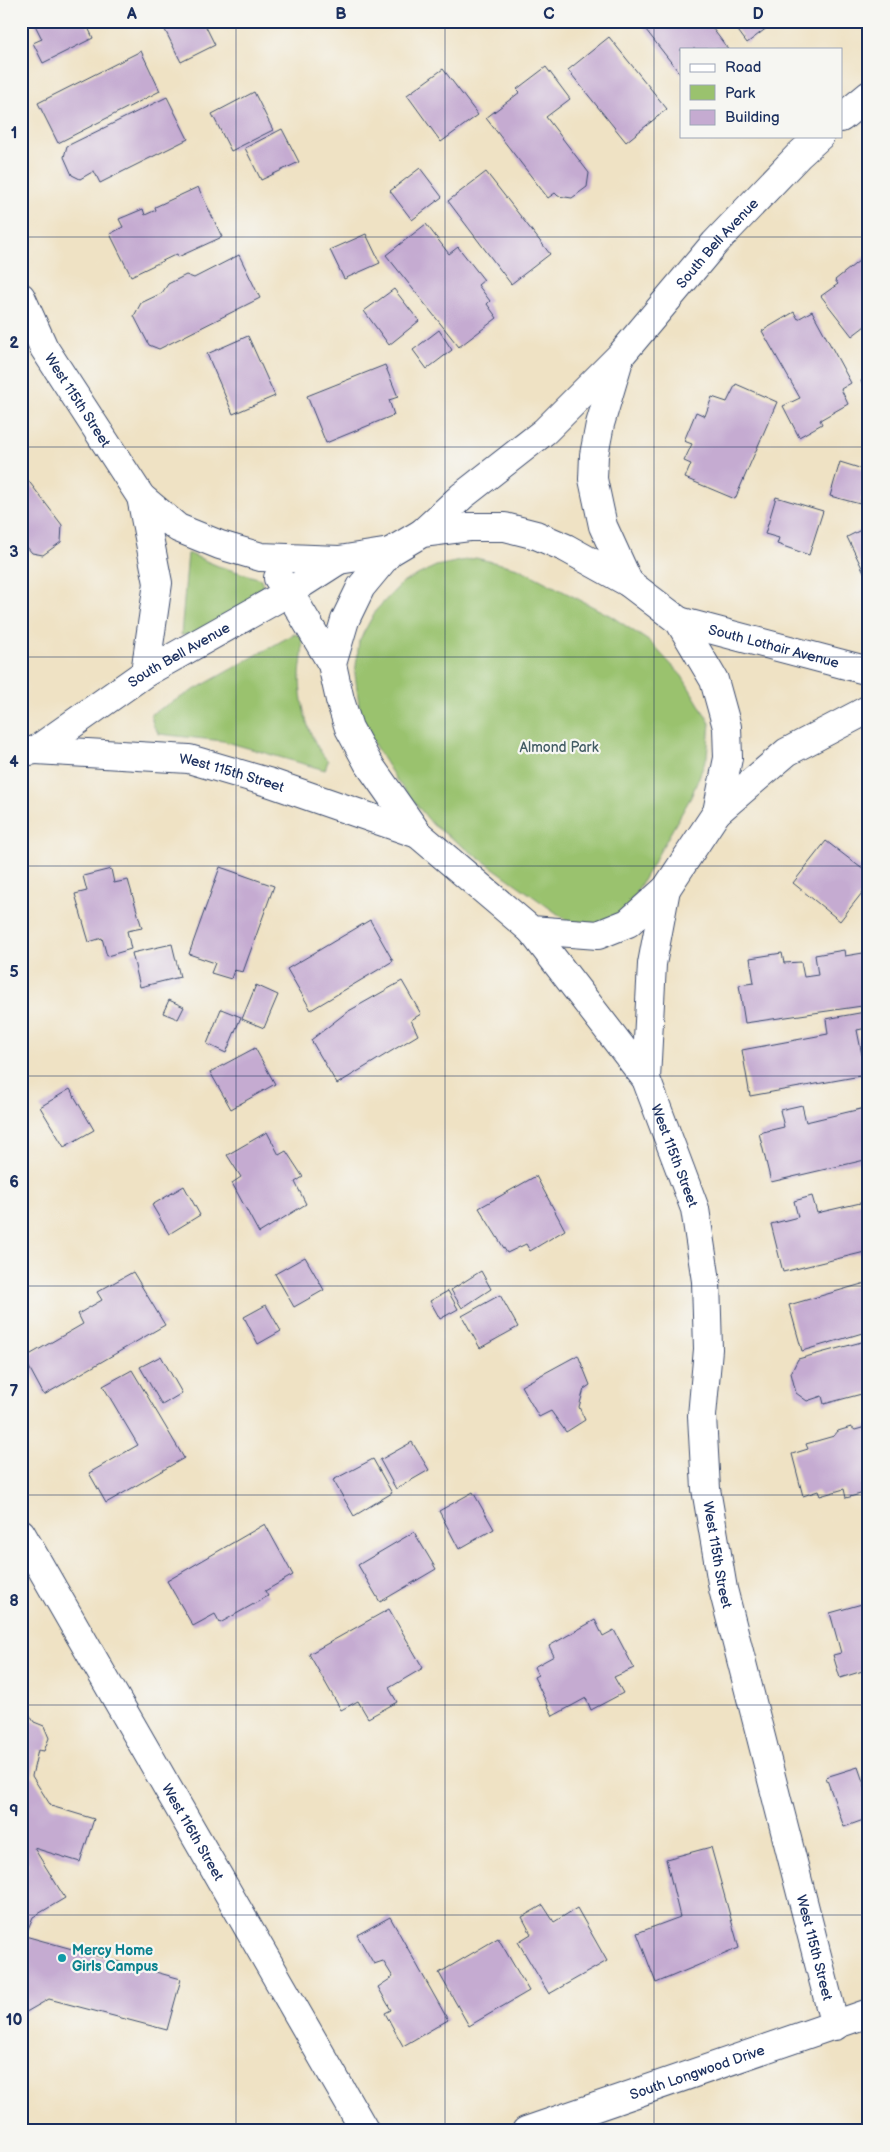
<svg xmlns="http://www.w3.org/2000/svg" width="890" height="2152" font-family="'Balsamiq Sans',sans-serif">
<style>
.green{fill:#9ac26e;stroke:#5a7866}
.building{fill:#c5abd1}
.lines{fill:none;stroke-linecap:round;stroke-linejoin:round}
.minor-casing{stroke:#3b4a6d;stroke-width:30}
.minor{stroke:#fff;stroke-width:28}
.grid{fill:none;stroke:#1b2f5e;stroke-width:1;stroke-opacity:0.55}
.culture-dot{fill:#0f9aa8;stroke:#f6f6f2;stroke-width:2}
.labels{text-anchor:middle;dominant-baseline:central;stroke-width:4.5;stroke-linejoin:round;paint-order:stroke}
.street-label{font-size:14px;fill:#1b2f5e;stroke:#f6f6f2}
.park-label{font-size:14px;fill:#415b63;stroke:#f6f6f2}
.culture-label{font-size:14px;font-weight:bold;fill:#0d838f;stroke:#f6f6f2;text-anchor:start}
.neatline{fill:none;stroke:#1b2f5e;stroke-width:2}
.grid-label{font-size:16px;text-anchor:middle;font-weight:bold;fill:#1b2f5e}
</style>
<rect width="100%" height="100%" fill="#f6f6f2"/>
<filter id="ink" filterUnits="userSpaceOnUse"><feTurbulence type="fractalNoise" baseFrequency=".02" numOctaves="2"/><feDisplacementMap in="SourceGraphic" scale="10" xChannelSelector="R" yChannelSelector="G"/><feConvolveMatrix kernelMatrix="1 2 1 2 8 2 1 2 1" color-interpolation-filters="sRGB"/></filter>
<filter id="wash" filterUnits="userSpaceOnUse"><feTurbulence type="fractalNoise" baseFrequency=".0096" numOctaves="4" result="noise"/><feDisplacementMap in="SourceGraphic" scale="20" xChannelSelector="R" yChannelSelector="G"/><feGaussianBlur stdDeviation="1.12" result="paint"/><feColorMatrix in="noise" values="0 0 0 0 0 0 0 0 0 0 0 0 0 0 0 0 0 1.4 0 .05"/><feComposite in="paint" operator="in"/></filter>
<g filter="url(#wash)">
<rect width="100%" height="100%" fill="#efe2c4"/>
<g class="green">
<polygon points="188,553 218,566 261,579 265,594 196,634 181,635"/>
<polygon points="476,558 518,568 611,616 650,642 682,676 710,723 707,757 691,797 629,905 607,924 569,922 433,825 397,781 374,744 360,712 355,674 359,641 376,610 403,582 436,566"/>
<path d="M294 634 301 636C305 649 300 664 300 678 301 707 308 739 328 761L325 770 223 741 159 734 153 725 151 714Z"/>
</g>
<g id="blocks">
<g class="building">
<polygon points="33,21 85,21 93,38 43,63 33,43 42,39"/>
<polygon points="174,21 203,21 215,45 181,62 163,26"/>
<polygon points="639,21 707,21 728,49 681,49 681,75"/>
<polygon points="731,21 776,21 747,43"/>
<polygon points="609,37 667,109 626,142 568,70"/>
<polygon points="141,51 160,91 58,143 38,103"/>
<polygon points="546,67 570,99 546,117 589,173 587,187 572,198 558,196 555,193 548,198 486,118 520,92 517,89"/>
<polygon points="443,69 478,115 441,142 407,95"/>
<polygon points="254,92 273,130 231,151 212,114"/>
<polygon points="167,97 188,139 100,183 94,171 80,179 72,175 64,157 67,146"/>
<polygon points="282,129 299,162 261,180 245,148"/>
<polygon points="420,168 442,197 412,220 390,191"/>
<polygon points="486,172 550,254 511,284 448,201"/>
<polygon points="198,187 222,237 178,257 177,254 131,276 110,234 123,227 119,219 143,209 145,215 156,210 155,207"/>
<polygon points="426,224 449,254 458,247 484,280 478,285 490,301 487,304 497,318 459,347 386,255"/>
<polygon points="366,234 380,263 344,279 330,250"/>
<polygon points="869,253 869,323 852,336 821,296 838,284 835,280"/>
<polygon points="239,255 260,298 159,349 149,345 134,316 141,303 162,293 168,284 186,275 194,278"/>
<polygon points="394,289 419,321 389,345 364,311"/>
<polygon points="812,311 851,383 841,389 848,404 820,420 822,424 799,437 783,406 800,398 762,331 794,312 798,319"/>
<polygon points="439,330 452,350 427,369 413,350"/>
<polygon points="248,336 275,396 233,414 207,354"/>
<polygon points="385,365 398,397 389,400 394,415 326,443 307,396"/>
<polygon points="869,377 869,394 861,381"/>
<polygon points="736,384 777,402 735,499 685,478 691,464 684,461 692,444 684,441 696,412 705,416 712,397 727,402"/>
<polygon points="840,462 869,471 860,504 830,496"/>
<polygon points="21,471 62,525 61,542 43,555 32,553 27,547 21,551"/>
<polygon points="776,497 823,511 809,555 777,544 779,538 765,534"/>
<polygon points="869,526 869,572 865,574 847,537"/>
<polygon points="826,841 869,874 869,884 840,921 793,883"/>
<polygon points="220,867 274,886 243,972 234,970 231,979 211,973 215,963 189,954"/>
<polygon points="111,869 114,883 128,880 142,928 127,931 131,949 107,956 102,938 89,942 75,894 87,891 83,876"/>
<polygon points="370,920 393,961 311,1010 287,969"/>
<polygon points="172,944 180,977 140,987 132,953"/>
<polygon points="844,950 845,956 869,952 869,1005 745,1023 739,985 754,983 750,958 782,953 784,963 801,962 804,977 818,975 815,955"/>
<polygon points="402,981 421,1014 411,1020 418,1035 337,1084 311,1040 347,1012"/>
<polygon points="256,985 278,995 264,1028 242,1019"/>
<polygon points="169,1000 184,1007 178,1019 163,1013"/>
<polygon points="221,1009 241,1017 226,1053 207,1044"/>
<polygon points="865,1012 867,1028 857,1030 866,1075 750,1096 742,1050 828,1034 826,1019"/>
<polygon points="255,1048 275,1084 231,1109 210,1072"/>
<polygon points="70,1089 94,1130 64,1147 40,1107"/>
<polygon points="802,1105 806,1122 869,1107 869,1159 771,1182 759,1133 784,1127 780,1110"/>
<polygon points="267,1132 279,1155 286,1151 303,1177 295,1182 306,1204 259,1233 232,1183 241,1177 227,1155"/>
<polygon points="536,1176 565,1230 530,1251 526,1244 507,1253 479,1208"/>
<polygon points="184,1186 200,1215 169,1234 152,1205"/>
<polygon points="812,1196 817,1213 869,1201 869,1251 783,1272 771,1224 798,1217 794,1201"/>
<polygon points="305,1257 324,1290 294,1307 275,1274"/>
<polygon points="481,1271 491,1289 462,1308 451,1290"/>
<polygon points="133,1272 165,1325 44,1395 24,1358 83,1324 78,1314 102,1300 97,1292"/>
<polygon points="869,1282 869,1331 802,1351 789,1305"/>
<polygon points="448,1291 458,1309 440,1319 430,1301"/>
<polygon points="500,1295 518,1327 480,1348 462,1316"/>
<polygon points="266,1305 281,1331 258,1344 244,1317"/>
<polygon points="869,1340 869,1392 824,1404 822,1396 807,1401 796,1393 791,1373 798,1359"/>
<polygon points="578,1355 590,1385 584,1389 579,1407 585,1420 566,1432 551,1411 539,1417 521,1386"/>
<polygon points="161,1356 182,1393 162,1405 140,1367"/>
<polygon points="132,1370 184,1458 106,1503 89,1473 138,1445 103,1386"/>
<polygon points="869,1426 869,1481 861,1483 864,1493 846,1498 844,1489 820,1496 818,1491 803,1496 792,1454 808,1449 806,1444 834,1436 838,1431 851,1427 855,1430"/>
<polygon points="412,1442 429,1470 396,1489 380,1460"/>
<polygon points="373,1459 392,1493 354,1516 333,1480"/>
<polygon points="473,1492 494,1529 459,1549 439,1511"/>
<polygon points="265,1524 293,1575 265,1591 268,1596 220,1623 215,1614 193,1626 167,1581"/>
<polygon points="414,1532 436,1569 380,1602 358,1565"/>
<polygon points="869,1602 869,1669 840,1678 833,1655 841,1653 830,1613"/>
<polygon points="389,1609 423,1668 389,1688 397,1702 368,1718 358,1701 341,1710 309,1654"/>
<polygon points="595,1620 603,1636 614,1630 634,1668 614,1677 623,1693 591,1710 586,1698 553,1716 534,1677 538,1675 534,1667 554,1656 549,1646"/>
<polygon points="21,1701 34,1722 44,1726 49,1738 44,1751 38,1750 32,1776 51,1806 94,1819 80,1862 34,1848 65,1898 33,1917 25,1936 181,1979 167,2030 49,1999 21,2015 21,1888 28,1863 21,1853"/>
<polygon points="858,1767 869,1799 869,1818 844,1827 826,1777"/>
<polygon points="711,1847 739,1948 656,1983 637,1933 680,1917 666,1859"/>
<polygon points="543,1905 554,1922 577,1908 607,1961 549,1994 518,1942 531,1934 522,1917"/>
<polygon points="390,1917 448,2020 403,2046 385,2013 391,2010 378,1987 393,1977 383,1961 374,1964 357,1935"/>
<polygon points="498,1938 529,1991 469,2026 439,1973"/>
<polygon points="869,2122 869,2131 853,2131"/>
</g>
</g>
</g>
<g filter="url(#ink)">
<use href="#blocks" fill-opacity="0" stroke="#3b4a6d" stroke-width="1"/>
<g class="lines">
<defs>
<g id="minor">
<polyline points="841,118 869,95"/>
<path id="s1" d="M21 297 44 348 141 497 178 528 220 545 261 557 339 560 390 552"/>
<polyline points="619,360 600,424 594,455 593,479 603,526 629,583"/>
<polyline points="141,497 158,583 145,673"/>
<polygon points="469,527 505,527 536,535 566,548 629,583 679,621 714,680 727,727 728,758 717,812 666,889 628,923 598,935 531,930 418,834 368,763 349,728 340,700 332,664 345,620 361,587 390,552 422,533"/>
<path id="s2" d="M422 533 462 496 545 431 620 356 715 243 799 155 820 136"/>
<polyline points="278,578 289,592 332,664"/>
<path id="s3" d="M679 621 869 671"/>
<path id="s4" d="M36 750 189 759 271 783 418 834"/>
<path id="s5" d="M30 751 36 750 145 673 289 592 339 560"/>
<polyline points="717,812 787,752 869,709"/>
<path id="s6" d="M531 930 646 1079 695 1209 706 1281 708 1349 702 1416 706 1489 723 1589 835 2026"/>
<polyline points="646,1079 652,964 666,889"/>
<path id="s7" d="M21 1533 365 2131"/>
<path id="s8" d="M526 2131 869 2013"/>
</g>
</defs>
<use href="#minor" class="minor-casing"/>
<use href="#minor" class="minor"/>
</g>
</g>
<path class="grid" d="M236 21V2131M445 21V2131M654 21V2131M21 237H869M21 447H869M21 657H869M21 866H869M21 1076H869M21 1286H869M21 1495H869M21 1705H869M21 1915H869"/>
<circle class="culture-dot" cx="62" cy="1958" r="5"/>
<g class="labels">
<g class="street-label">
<text stroke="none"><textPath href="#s2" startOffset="415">South Bell Avenue</textPath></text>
<text stroke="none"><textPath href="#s1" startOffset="118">West 115th Street</textPath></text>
<text stroke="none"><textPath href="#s3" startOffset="98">South Lothair Avenue</textPath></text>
<text stroke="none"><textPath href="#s5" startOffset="178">South Bell Avenue</textPath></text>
<text stroke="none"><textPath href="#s4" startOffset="198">West 115th Street</textPath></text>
<text stroke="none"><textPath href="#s6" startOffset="270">West 115th Street</textPath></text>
<text stroke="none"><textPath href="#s6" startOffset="675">West 115th Street</textPath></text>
<text stroke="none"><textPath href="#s7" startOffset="345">West 116th Street</textPath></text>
<text stroke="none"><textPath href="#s6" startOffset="1080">West 115th Street</textPath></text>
<text stroke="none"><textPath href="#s8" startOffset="181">South Longwood Drive</textPath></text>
</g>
<g class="park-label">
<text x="559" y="747">Almond Park</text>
</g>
<g class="culture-label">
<text x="72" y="1950">Mercy Home<tspan x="72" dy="16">Girls Campus</tspan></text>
</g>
</g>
<rect width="890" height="2152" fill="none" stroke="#f6f6f2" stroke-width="55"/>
<rect x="680" y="48" width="162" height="90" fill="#f6f6f2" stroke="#9ea6b7"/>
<rect x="690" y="64" width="25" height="8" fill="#ffffff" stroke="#9ea6b7"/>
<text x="725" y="72" font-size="15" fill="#1b2f5e">Road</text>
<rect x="690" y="85" width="25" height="15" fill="#9ac26e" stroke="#9ea6b7"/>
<text x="725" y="98" font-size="15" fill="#1b2f5e">Park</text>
<rect x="690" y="110" width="25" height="15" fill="#c5abd1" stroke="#9ea6b7"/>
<text x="725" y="122" font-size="15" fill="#1b2f5e">Building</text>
<rect x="28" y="28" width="834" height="2096" class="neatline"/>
<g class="grid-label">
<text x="132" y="19">A</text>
<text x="341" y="19">B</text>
<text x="549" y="19">C</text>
<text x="758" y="19">D</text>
<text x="14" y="138">1</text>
<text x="14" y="348">2</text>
<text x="14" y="557">3</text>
<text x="14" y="767">4</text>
<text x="14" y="977">5</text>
<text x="14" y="1187">6</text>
<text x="14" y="1396">7</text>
<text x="14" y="1606">8</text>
<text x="14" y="1816">9</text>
<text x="14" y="2025">10</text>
</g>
</svg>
